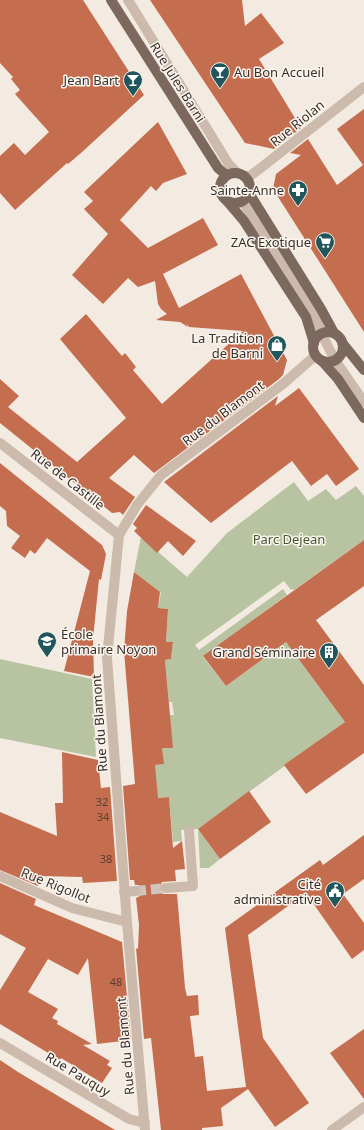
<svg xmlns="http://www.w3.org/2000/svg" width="364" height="1130" font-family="'Noto Sans',sans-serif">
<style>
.green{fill:#b7c3a1}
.building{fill:#c46d4f}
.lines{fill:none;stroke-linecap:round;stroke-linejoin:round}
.minor-tunnel{stroke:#cec6bd;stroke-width:10;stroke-dasharray:10 5;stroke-linecap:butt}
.minor{stroke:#ccbbad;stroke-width:10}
.major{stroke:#7c685d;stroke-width:10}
.labels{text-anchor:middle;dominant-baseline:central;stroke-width:3;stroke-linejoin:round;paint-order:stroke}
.number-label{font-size:11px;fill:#5c3f34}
.poi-label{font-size:13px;fill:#3a302b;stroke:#faf5ee;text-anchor:end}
.street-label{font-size:13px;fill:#3a302b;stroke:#faf5ee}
.park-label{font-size:13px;fill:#49582f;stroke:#faf5ee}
</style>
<rect width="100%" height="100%" fill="#f3ebe1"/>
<g class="green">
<polygon points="294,482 308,501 326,489 336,500 356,486 364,496 364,540 294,590 293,589 291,590 284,581 195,645 199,650 283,589 287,595 203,657 226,686 286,642 345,722 198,829 220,859 209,868 200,868 198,829 181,830 182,841 173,842 169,797 158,798 135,784 134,767 163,764 162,748 173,748 169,715 174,715 172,702 169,702 165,660 171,659 173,643 166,642 168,609 158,608 161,593 134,572 141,537 187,577 227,533"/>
<polygon points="0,659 92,679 96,757 0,738"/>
</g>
<g class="building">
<polygon points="0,0 83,0 144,95 81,153 68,164 67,163 15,210 0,193 0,156 14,143 25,155 49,132 15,94 20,90 11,79 13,77 0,63"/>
<polygon points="150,0 242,0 245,26 261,13 284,43 259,59 301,128 274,149 245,143"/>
<polygon points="364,109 364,332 273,189 276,174 301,155 290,153 308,139 337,185 363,165 337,129"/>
<polygon points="158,122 187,174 163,183 156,191 151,186 120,220 148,248 203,218 218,245 163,274 179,308 241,274 287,360 283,375 279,379 154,473 134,455 109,478 135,497 123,515 120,512 112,513 0,423 0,379 19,396 8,407 77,462 126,418 60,339 86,314 122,356 125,353 136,367 133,370 162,404 243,331 189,327 186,323 188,327 180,322 156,320 167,314 161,309 158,304 155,281 138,287 128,278 103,304 72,275 108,234 84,209 93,201 84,192"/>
<polygon points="299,388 359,469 336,486 327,474 311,486 292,461 211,523 164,482 278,396 275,406"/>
<polygon points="0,463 102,545 106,554 101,580 99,579 93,639 94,677 64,671 90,571 47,538 35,554 30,550 25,558 11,548 20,536 7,526 6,511 0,506"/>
<polygon points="146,505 196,541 183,556 168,541 157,553 134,531 137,528 133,524"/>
<polygon points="364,540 364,586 316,620 364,685 364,753 306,794 284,765 345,722 286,642 226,686 203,656"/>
<polygon points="134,572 160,592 158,608 168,609 166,642 173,642 171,659 165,660 173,748 162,748 164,764 155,765 158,798 169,797 173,848 182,841 185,869 175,870 176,881 162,882 159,888 159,891 163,894 177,894 185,988 187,996 198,995 199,1015 190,1016 195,1057 203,1056 207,1091 246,1087 225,928 320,860 323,865 364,835 364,879 343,894 364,923 364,950 352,959 306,893 248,935 263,1038 309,1103 275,1127 248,1089 221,1108 223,1126 202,1128 202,1130 161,1130 151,1038 144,1039 136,948 138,949 139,925 136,898 140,896 142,891 139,885 135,885 134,880 130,880 123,786 135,784 124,651 127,611"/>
<polygon points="62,752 98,760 101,788 110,787 117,881 83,883 82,877 40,876 38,886 0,870 0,812 57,836 55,803 63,803"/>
<polygon points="249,791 271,822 220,859 198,829"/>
<polygon points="0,883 36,899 34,905 122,942 131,1040 97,1044 88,958 78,975 48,959 28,992 58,1009 52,1018 58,1021 57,1024 92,1044 83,1045 110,1061 107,1065 112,1068 102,1083 61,1058 60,1060 0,1024 0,990 26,948 0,934"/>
<polygon points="364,1029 364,1099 330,1053"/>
<polygon points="0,1060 18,1072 115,1130 0,1130"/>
</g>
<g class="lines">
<polyline class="minor-tunnel" points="136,891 165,888"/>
<g class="minor">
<polyline points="128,0 228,163 237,173"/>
<polyline points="244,176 250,176 262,167 364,87"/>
<polyline points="244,200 246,207 314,313 321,333 335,360 364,402"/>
<polyline points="0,443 119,535"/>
<polyline points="0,876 72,908 127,922"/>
<polyline points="165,888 193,886 189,830"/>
<polyline points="124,892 136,891"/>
<polyline points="0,1043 129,1119 145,1123"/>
<polyline points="145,1130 127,922 107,658 119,535 137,505 161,475 283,384 316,355"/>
<polyline points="332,1130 364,1107"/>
</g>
<g class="major">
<polyline points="111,0 218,168 226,175"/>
<circle cx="235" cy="188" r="15"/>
<polyline points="249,193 321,309 334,333"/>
<polyline points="227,201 244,221 306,317 314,343"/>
<circle cx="328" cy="347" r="15"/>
<polyline points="343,344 364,370"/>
<polyline points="321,360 338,379 364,418"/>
</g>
</g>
<defs>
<symbol id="bar-pin" viewBox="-11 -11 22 30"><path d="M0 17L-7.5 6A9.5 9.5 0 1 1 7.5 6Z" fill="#21575c" stroke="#faf5ee"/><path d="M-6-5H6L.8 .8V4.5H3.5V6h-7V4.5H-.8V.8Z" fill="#fff"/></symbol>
<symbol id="pharmacy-pin" viewBox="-11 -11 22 30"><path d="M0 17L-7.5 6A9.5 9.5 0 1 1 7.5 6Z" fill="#21575c" stroke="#faf5ee"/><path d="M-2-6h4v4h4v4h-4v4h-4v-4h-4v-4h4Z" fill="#fff"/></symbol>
<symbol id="supermarket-pin" viewBox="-11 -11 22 30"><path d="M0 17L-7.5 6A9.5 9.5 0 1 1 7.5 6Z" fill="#21575c" stroke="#faf5ee"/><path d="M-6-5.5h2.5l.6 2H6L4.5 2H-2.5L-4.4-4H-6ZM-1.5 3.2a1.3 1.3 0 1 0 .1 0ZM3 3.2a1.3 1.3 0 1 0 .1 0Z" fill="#fff"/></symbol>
<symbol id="shop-pin" viewBox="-11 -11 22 30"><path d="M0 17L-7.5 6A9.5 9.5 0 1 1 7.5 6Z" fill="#21575c" stroke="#faf5ee"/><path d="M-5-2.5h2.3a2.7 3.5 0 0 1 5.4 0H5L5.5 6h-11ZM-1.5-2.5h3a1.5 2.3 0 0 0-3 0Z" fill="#fff"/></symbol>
<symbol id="school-pin" viewBox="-11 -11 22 30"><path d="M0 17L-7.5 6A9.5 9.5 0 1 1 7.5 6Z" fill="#21575c" stroke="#faf5ee"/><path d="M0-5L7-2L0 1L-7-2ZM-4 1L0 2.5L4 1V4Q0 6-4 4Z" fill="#fff"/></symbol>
<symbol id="building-pin" viewBox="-11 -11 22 30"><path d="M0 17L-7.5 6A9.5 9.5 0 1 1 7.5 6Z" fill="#21575c" stroke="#faf5ee"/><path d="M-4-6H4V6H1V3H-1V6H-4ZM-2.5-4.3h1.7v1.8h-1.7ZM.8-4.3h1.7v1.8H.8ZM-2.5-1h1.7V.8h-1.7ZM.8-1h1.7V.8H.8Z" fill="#fff"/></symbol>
<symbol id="civic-pin" viewBox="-11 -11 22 30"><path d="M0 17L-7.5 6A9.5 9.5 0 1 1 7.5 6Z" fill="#21575c" stroke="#faf5ee"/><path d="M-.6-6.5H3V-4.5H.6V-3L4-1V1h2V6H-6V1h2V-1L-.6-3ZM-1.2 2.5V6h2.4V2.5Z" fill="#fff"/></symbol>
</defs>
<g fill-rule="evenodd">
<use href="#bar-pin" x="209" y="61" width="22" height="30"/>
<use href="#bar-pin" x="122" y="69" width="22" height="30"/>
<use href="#pharmacy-pin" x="287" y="179" width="22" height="30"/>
<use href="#supermarket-pin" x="314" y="231" width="22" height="30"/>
<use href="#shop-pin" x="266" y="334" width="22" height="30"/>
<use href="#school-pin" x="36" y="630" width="22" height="30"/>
<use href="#building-pin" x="318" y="641" width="22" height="30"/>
<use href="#civic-pin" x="324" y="880" width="22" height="30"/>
</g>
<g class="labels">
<g class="number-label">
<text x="102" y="801">32</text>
<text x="103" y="816">34</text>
<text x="106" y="858">38</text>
<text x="116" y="981">48</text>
</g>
<g class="poi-label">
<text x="234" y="72" text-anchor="start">Au Bon Accueil</text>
<text x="119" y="80">Jean Bart</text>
<text x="284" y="190">Sainte-Anne</text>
<text x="311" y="242">ZAC Exotique</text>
<text x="263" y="338">La Tradition<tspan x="263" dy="15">de Barni</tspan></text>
<text x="61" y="634" text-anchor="start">École<tspan x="61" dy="15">primaire Noyon</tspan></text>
<text x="315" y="652">Grand Séminaire</text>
<text x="321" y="884">Cité<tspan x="321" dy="15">administrative</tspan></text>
</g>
<g class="street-label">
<text transform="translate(178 82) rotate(58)">Rue Jules Barni</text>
<text transform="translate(297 123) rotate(-39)">Rue Riolan</text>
<text transform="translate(223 413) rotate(-37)">Rue du Blamont</text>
<text transform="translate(68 479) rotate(38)">Rue de Castille</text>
<text transform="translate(99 723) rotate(-94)">Rue du Blamont</text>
<text transform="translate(56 885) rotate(22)">Rue Rigollot</text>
<text transform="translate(125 1046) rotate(-95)">Rue du Blamont</text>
<text transform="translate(78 1074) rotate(31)">Rue Pauquy</text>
</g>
<g class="park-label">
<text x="289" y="539">Parc Dejean</text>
</g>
</g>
</svg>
